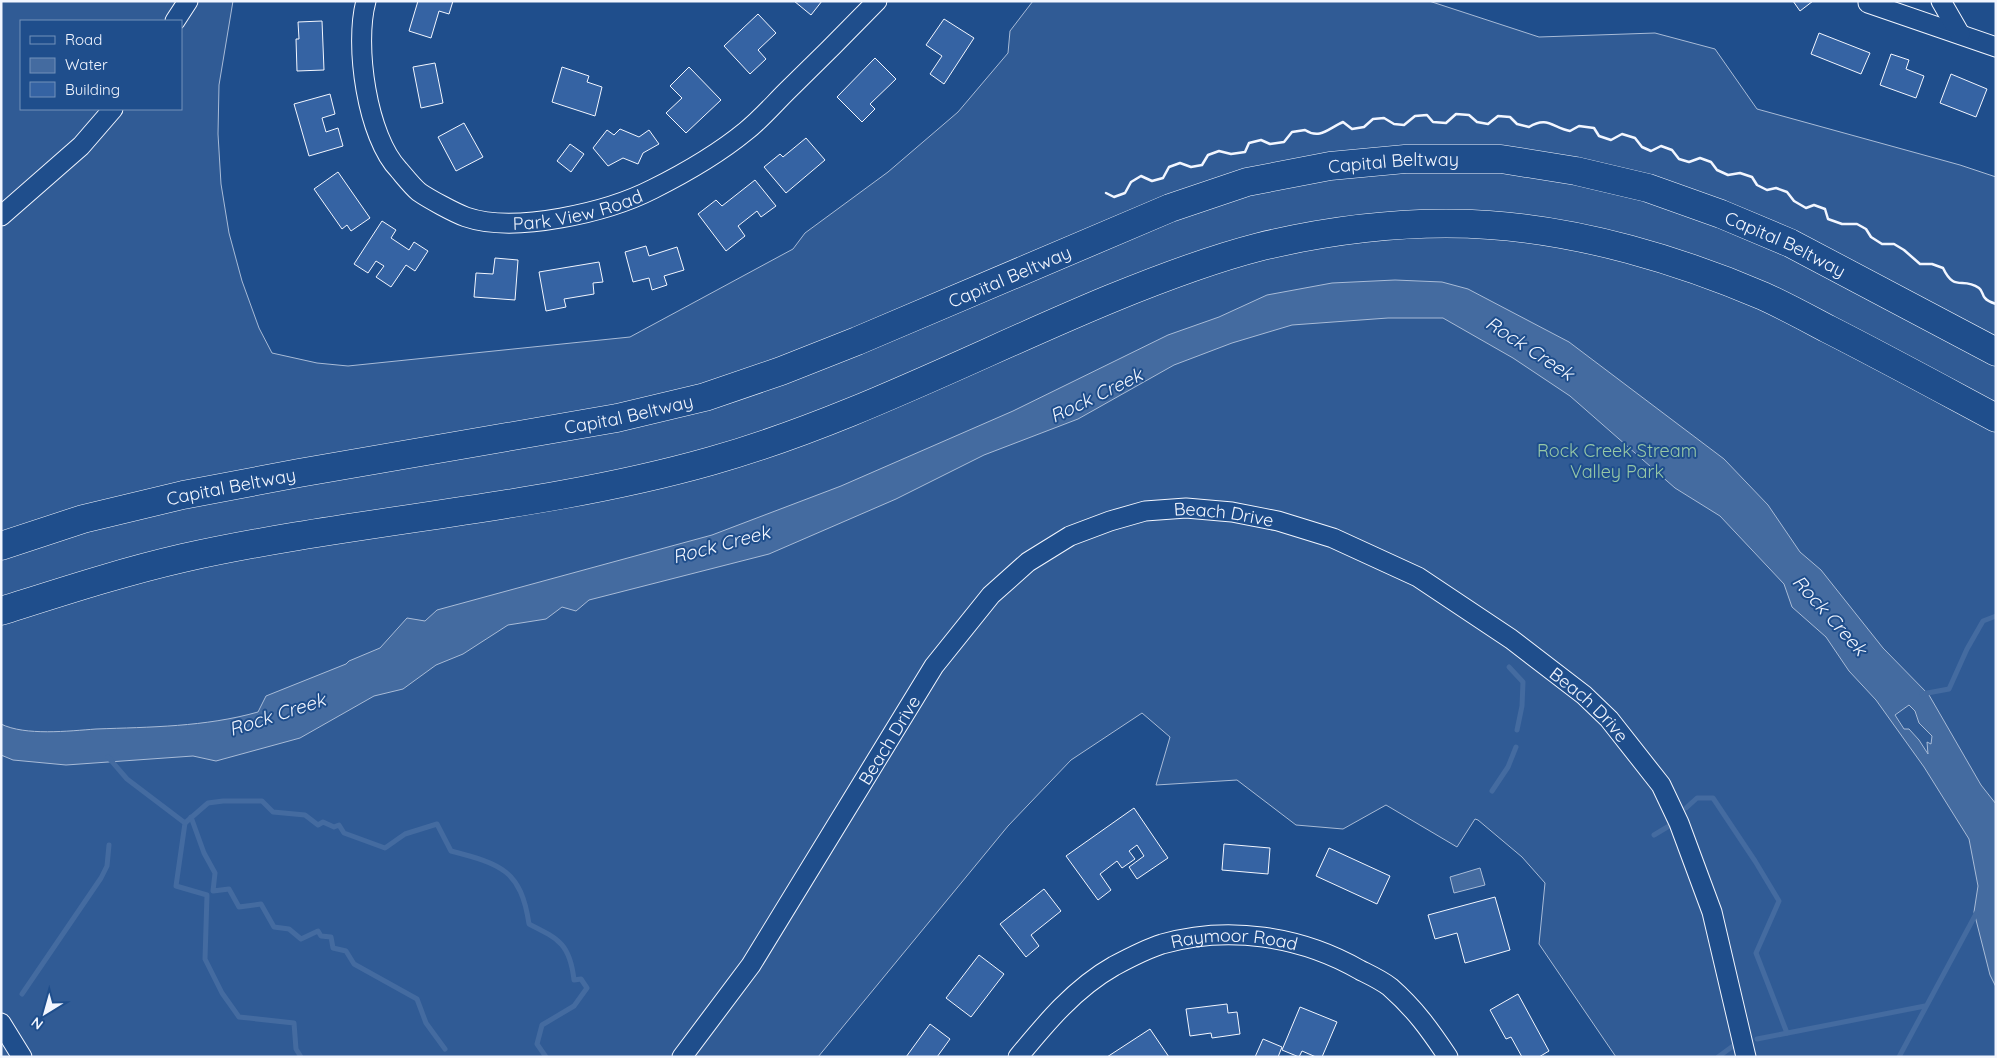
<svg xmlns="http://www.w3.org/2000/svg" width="1997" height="1058" font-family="Quicksand,sans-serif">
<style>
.built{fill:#305b95;stroke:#a8bbd7;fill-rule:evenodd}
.water{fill:#446ba0;stroke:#a8bbd7;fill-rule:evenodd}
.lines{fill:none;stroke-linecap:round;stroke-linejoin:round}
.stream{stroke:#446ba0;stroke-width:5}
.building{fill:#3563a3;stroke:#f2f6ff}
.minor-casing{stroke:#f2f6ff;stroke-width:21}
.highway-casing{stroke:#f2f6ff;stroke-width:29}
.minor{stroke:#1f4e8c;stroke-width:19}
.highway{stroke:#1f4e8c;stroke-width:28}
.wall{stroke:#f2f6ff;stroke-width:2.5}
.labels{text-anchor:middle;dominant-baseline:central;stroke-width:4;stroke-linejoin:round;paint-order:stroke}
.street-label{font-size:18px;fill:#f2f6ff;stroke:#1f4e8c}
.park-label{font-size:18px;fill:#97c8a6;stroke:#1f4e8c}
.water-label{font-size:19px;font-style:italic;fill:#f2f6ff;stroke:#1f4e8c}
</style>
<rect width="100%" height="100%" fill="#1f4e8c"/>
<path class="built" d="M1 1H233L219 85 218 134 221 184 229 233 242 281 259 328 272 353 317 363 348 366 630 337 793 249 805 233 888 172 958 112 1008 53 1010 31 1033 1H1429L1539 37 1655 33 1715 49 1757 109 1960 165 1996 177V1057H1616L1539 944 1545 883 1522 857 1478 820 1475 819 1457 847 1386 805 1343 829 1296 825 1237 780 1156 785 1170 737 1142 713 1071 760 1008 826 818 1057H1ZM21 21H181V109H21Z"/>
<g class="water">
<path d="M1395 280 1442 282 1468 289 1569 342 1724 459 1768 505 1800 552 1821 570 1883 648 1929 695 1981 785 1996 804V987L1990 975 1974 912 1978 886 1969 839 1924 767 1876 700 1849 671 1826 637 1792 607 1784 584 1720 516 1675 488 1570 396 1513 358 1443 318H1388L1292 325 1232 343 1174 365 1078 419 984 455 896 499 769 554 589 600 576 611 562 607 546 619 508 625 463 654 436 665 403 689 374 696 300 738 216 761 193 756 66 765 13 760 1 755V724C25 736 69 731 96 729 150 727 205 727 258 712L266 696 346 664 349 661 380 648 407 618 425 621 437 610 712 535 841 486 1013 411 1168 335 1219 317 1267 295 1332 283ZM1909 705 1915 711 1919 723 1932 736 1931 744 1927 742 1928 754 1919 740 1909 729H1904L1895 715Z"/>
<polygon points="1480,868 1485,885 1454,893 1450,877"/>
</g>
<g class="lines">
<g class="stream">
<polyline points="1509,667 1523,682 1522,706 1517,730"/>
<polyline points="1922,694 1949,689 1967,649 1983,621 1996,616"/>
<polyline points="108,757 127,779 185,823 176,886 207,895 205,959 222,993 239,1017 294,1023 296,1049 301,1057"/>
<polyline points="1492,791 1508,767 1516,747"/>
<polyline points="1686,808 1697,798 1713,798 1755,861 1779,901 1756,953 1787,1033"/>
<polyline points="191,817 204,853 215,873 213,891 229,889 239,907 261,904 274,927 289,929 301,939 318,931 321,936 331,937 333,948 346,951 354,964 417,999 426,1023 445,1049"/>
<path d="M185 823 208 803 223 801H262L273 812 305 815 318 825 323 822 334 827 339 825 344 833 385 848 405 834 437 824 451 851C501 864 521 870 529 924 559 939 570 944 574 980L581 979 587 988 574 1006 542 1025 537 1044 546 1057"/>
<polyline points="1654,835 1669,826"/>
<polyline points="22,994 101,878 107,866 109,845"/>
<polyline points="1757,1039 1925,1006"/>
<polyline points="1718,1057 1733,1046"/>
<polyline points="1899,1057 1977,912"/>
</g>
</g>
<g class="building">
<polygon points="418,1 453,1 449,14 439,11 431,38 409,31"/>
<polygon points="794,1 822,1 811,15"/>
<polygon points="1793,1 1813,1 1800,11"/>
<polygon points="758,14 776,33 758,50 766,59 750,74 724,46"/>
<polygon points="944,19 974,38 944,84 930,74 942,56 926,45"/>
<polygon points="322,21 324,70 297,71 296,39 299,39 298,22"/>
<polygon points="1819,33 1870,53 1861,74 1811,54"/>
<polygon points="1891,54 1909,60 1906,69 1924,76 1916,98 1880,85"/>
<polygon points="875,58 896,79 870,104 875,109 862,122 837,97"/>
<polygon points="435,63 443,103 421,108 413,67"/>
<polygon points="562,67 589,76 587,82 602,87 595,116 552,102"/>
<polygon points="689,67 721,100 686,133 666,113 682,98 670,86"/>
<polygon points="1951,74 1987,89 1976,117 1940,103"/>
<polygon points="330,94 335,114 322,118 326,132 338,128 343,146 309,156 294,104"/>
<polygon points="464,123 483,157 456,171 438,137"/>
<polygon points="620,129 639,137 649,130 659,144 643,153 638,164 623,158 608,166 593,148 607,130 614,135"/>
<polygon points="806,138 825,160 786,193 764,167 780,154 783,157"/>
<polygon points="570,144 584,154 571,172 557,161"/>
<polygon points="338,172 370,218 351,231 347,225 342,229 314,189"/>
<polygon points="755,180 776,206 761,217 757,211 738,226 745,236 726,251 698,214 716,200 722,206"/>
<polygon points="382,221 396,230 391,238 409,250 414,242 428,251 415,271 406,265 391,287 376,277 384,266 376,261 368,273 354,264"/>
<polygon points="646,246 649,256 677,247 684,270 664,276 667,285 652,290 649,278 633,282 625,252"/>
<polygon points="495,258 518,260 515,300 474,297 476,273 493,274"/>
<polygon points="599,262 603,282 593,283 594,294 564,299 566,307 546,311 539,272"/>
<polygon points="1134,808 1168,858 1137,879 1129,867 1144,856 1137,845 1129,851 1135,859 1122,868 1117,861 1100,874 1111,890 1098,900 1066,856"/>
<polygon points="1224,844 1270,848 1268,874 1222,870"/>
<polygon points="1329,848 1390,876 1377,904 1316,876"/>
<polygon points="1044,889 1061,911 1031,935 1039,946 1026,957 1000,924"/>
<polygon points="1495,897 1510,950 1465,963 1457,933 1435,939 1428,915"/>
<polygon points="979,955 1004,974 971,1017 946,998"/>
<polygon points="1518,994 1549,1051 1539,1057 1522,1057 1511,1037 1506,1039 1490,1010"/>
<polygon points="1227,1004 1228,1013 1237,1012 1240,1034 1212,1038 1211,1033 1190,1036 1186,1009"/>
<polygon points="1300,1007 1337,1022 1322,1057 1316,1057 1302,1051 1299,1057 1282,1050"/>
<polygon points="930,1024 950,1039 937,1057 906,1057"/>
<polygon points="1150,1029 1169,1057 1107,1057"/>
<polygon points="1263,1039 1282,1047 1278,1057 1255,1057"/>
</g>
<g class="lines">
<defs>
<g id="minor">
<path id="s1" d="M366 1C354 45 367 137 399 170 405 177 412 186 419 192 429 199 455 213 466 217 515 234 608 212 653 189 685 173 718 154 746 131 760 120 773 105 786 92 817 62 847 32 877 1"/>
<polyline points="1871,1 1868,3 1996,47"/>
<polyline points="1941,1 1960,34"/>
<polyline points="175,21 188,1"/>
<polyline points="1,216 81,146 113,109"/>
<polyline points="1,1023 22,1057"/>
<path id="s2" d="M682 1057 751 965 934 666 991 595 1028 562 1070 536 1110 521 1145 511 1186 508 1232 512 1278 521 1333 538 1418 577 1511 639 1584 695 1609 719 1661 785 1679 823 1712 912 1746 1057"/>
<path id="s3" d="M1018 1057C1046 1023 1075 988 1114 966 1129 958 1146 949 1162 944 1228 925 1301 936 1360 970 1370 975 1381 980 1390 987 1415 1009 1430 1030 1448 1057"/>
</g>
<g id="highway">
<path id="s4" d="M1 546 83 519 183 495 299 473 617 418 705 397 781 371 857 341 1170 208 1247 182 1330 166 1405 159H1501L1576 171 1648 188 1721 214 1790 243 1996 352"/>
<path d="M1 611C61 592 122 572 183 558 358 519 538 510 711 461 849 422 977 354 1110 299 1159 279 1208 260 1259 247 1334 229 1412 220 1489 225 1581 231 1679 260 1763 296 1785 306 1807 318 1828 329 1885 358 1940 388 1996 418"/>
</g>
</defs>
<use href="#minor" class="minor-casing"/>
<use href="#highway" class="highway-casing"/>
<use href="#minor" class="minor"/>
<use href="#highway" class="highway"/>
<path class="wall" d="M1106 193 1114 197 1125 193 1131 182 1141 176 1152 181 1163 178 1169 167 1180 163 1191 167 1202 165 1208 155 1219 151 1231 154 1245 152 1249 143 1261 140 1270 144 1284 142 1292 132 1305 130C1320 140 1329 128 1343 122L1352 129 1364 127 1373 119 1384 118 1394 124 1404 125 1415 116 1427 115 1433 122 1446 123 1456 114 1469 115 1477 122 1488 124 1498 116 1510 117 1517 124 1529 127C1547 116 1552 127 1570 131L1579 126 1594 128 1599 136 1611 140 1622 134 1635 138 1642 147 1651 151 1661 146 1672 150 1679 159 1689 162 1700 158 1711 162 1717 170 1728 175 1740 173 1752 177 1757 185 1767 190 1776 188 1787 192 1794 201 1806 208 1814 205 1825 209 1828 219 1842 224H1857L1866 229 1871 237 1882 244H1894L1904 250 1920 264H1932L1943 268C1955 293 1962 276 1979 288 1983 291 1982 295 1985 298 1987 301 1993 303 1996 304"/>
</g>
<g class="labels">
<g class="street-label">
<text stroke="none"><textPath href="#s4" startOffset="1452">Capital Beltway</textPath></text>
<text stroke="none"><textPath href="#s1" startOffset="374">Park View Road</textPath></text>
<text stroke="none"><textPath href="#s4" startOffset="1858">Capital Beltway</textPath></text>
<text stroke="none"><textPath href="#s4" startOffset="1048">Capital Beltway</textPath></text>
<text stroke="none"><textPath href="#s4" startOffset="642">Capital Beltway</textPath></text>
<text stroke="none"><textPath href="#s4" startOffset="238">Capital Beltway</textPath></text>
<text stroke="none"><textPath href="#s2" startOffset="814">Beach Drive</textPath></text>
<text stroke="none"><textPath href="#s2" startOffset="1234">Beach Drive</textPath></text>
<text stroke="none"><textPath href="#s2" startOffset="379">Beach Drive</textPath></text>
<text stroke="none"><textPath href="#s3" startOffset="259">Raymoor Road</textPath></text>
</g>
<g class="park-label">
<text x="1617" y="450">Rock Creek Stream<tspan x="1617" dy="21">Valley Park</tspan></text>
</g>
<g class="water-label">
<text transform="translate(1530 348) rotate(33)">Rock Creek</text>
<text transform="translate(1096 395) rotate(-26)">Rock Creek</text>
<text transform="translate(721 544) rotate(-15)">Rock Creek</text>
<text transform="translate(1830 615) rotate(48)">Rock Creek</text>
<text transform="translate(277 714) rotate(-18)">Rock Creek</text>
</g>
</g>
<rect width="1997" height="1058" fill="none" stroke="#f2f6ff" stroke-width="5"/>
<rect x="20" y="20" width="162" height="90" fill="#1f4e8c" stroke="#7391ba"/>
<rect x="30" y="36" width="25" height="8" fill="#1f4e8c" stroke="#7391ba"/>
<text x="65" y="45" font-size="15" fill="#f2f6ff">Road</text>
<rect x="30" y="58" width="25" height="15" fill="#446ba0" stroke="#7391ba"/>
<text x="65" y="70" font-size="15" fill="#f2f6ff">Water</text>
<rect x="30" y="82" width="25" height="15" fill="#3563a3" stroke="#7391ba"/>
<text x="65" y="95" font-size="15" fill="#f2f6ff">Building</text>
<g transform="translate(45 1013) rotate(217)" stroke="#1f4e8c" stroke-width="4" paint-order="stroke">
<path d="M0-4L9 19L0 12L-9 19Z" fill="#f2f6ff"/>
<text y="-8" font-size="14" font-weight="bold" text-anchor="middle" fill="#f2f6ff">N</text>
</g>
</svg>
